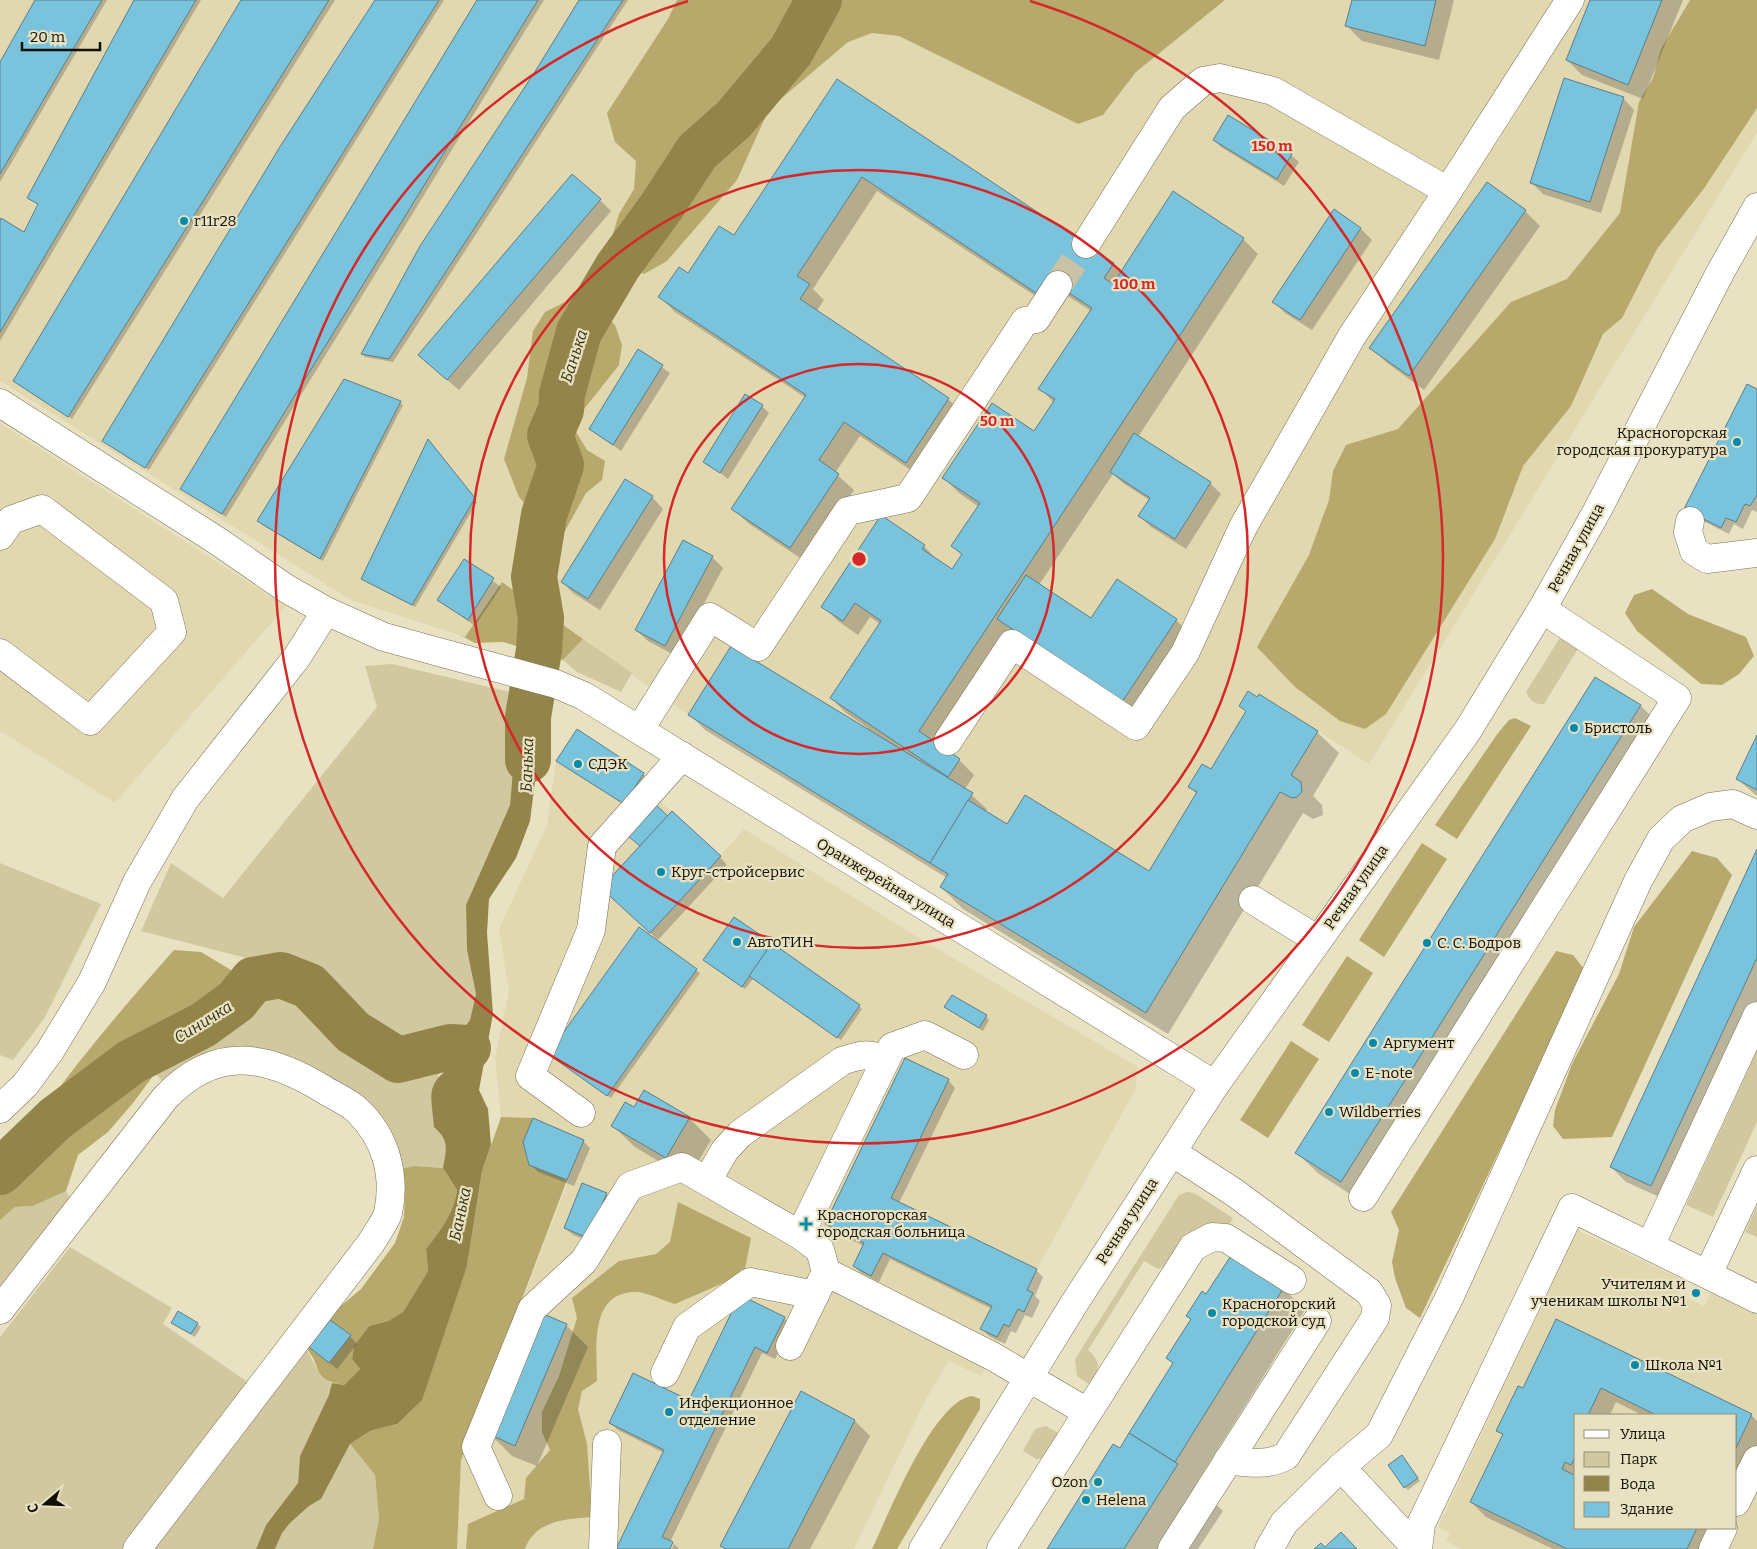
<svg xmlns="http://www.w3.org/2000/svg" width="1757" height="1549" font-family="Bitter,serif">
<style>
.built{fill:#e1d8b0;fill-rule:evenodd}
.green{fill:#d1c8a0}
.forest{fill:#b7a96c}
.water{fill:#938549}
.shadow{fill:#0003}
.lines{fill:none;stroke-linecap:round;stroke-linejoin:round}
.river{stroke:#938549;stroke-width:46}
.building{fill:#79c3dc;stroke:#5b7e8a}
.minor-tunnel{stroke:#c9c2a6;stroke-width:28;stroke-dasharray:28 14;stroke-linecap:butt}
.minor-casing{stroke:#787154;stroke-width:29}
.major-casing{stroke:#787154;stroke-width:29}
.minor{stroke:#fff;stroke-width:28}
.major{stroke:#fff;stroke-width:28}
.ring{fill:none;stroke:#d62828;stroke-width:2.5}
.poi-dot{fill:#008aaa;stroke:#e9e2c2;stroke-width:2}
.labels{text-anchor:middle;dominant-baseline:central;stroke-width:4.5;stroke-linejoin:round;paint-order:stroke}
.poi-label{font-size:15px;fill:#120f05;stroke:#e9e2c2;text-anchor:start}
.street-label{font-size:15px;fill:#120f05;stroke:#e9e2c2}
.water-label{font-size:16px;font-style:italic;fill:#363013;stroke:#e9e2c2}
.centre{fill:#d62828;stroke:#e9e2c2;stroke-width:2.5}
.ring-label{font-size:15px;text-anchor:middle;font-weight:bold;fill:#d62828;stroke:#e9e2c2;stroke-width:4.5;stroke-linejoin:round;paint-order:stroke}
</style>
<rect width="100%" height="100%" fill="#e9e2c2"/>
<g class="built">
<polygon points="0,0 1757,0 1757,133 1369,764 1318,731 1291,775 1302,783 1301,793 1292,798 1280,792 1146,1013 940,887 948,873 688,715 503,582 465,637 351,600 0,381"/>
<polygon points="0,423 286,606 115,803 0,731"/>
<polygon points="577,729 670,792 661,802 720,856 744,829 924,941 1138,1067 1135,1090 1037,1269 1027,1289 1033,1293 1024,1312 1018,1309 981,1376 949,1361 926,1399 854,1549 457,1549 461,1460 584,1140 533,1118 501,1117 495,1058 509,991 499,929 547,825 556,761"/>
<path d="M1577 1230 1685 1281 1679 1294 1704 1306 1711 1293 1757 1315V1549H1461L1446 1541 1450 1533 1438 1527ZM1576 1415H1736V1528H1576Z"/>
</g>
<g class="green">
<path d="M1563 633 1581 644 1544 704C1535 705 1529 700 1526 692Z"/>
<polygon points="583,639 632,673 621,692 577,672 563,660"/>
<polygon points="392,664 523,695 516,735 510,805 466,905 467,950 476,994 470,1020 448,1052 452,1067 438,1075 446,1147 443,1168 414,1166 401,1169 289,1062 181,1070 162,1081 156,1074 182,1037 236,1001 253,980 281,975 309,986 353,1032 397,1060 449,1047 413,1043 368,1027 323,985 270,964 141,931 171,863 223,898 377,707 365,666"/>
<polygon points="0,863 101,904 44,1019 13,1060 0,1055"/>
<polygon points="1757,1051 1757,1122 1713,1217 1686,1205"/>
<polygon points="66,1191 73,1203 0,1297 0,1220 15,1207 33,1206"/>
<path d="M1187 1192 1194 1193 1233 1218 1226 1231 1165 1267 1158 1269 1144 1261 1088 1350C1102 1362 1100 1370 1090 1385L1077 1376 1075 1359 1179 1195Z"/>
<polygon points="1757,1206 1757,1237 1745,1232"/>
<polygon points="70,1247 172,1308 163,1324 252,1385 125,1549 0,1549 0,1337"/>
<polygon points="306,1348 321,1377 332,1383 330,1395 300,1456 298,1483 266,1525 256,1549 148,1549"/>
<polygon points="1046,1426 1058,1433 1059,1438 1044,1459 1036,1459 1023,1451 1035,1429"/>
<polygon points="350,1444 375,1475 379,1519 373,1549 275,1549 282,1533 290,1523 309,1506 321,1499"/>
</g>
<g class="forest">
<polygon points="677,0 1225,0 1136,72 1103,115 1078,124 899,36 872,33 848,42 769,109 737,180 667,261 644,274 606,256 619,214 634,189 636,161 615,142 607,113 668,19"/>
<polygon points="1690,0 1757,0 1757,108 1705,187 1657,249 1622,318 1603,334 1571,406 1523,466 1495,539 1386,714 1365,729 1340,721 1295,687 1257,647 1309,555 1329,500 1333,471 1346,445 1398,429 1511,302 1567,279 1620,213 1639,102 1653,78 1661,49"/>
<polygon points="580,286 615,325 622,345 619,365 581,413 576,432 587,450 605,461 602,480 586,493 556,547 540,534 533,513 519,497 504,459 527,378 533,331 545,312 565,302"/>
<polygon points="502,582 583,639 563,660 503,642 475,643 460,635 465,637"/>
<polygon points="1652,589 1688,614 1746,637 1754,656 1739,674 1722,685 1701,684 1637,631 1625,613 1634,595"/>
<polygon points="1515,718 1531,726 1457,839 1435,825 1498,733 1509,720"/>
<polygon points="1422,843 1447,859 1384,957 1359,940"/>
<polygon points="1692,851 1717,858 1732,875 1612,1137 1563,1139 1553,1126 1555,1110 1572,1064 1619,974 1634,927"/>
<path d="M174 950 201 952 231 970 222 993 182 1037 133 1103 108 1132 78 1155 66 1191 33 1206 15 1207 0 1220V1145C39 1121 59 1086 88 1051 115 1017 145 983 174 950Z"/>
<polygon points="1556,951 1573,955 1585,970 1420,1318 1406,1308 1395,1278 1392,1262 1399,1230 1391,1212"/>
<polygon points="1347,956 1373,973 1329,1042 1302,1025"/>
<polygon points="1291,1041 1319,1059 1268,1138 1240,1120"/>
<polygon points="501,1117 533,1118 523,1142 529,1165 567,1180 461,1460 457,1549 373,1549 379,1519 375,1475 350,1444 370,1431 397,1424 467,1266 482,1171"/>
<path d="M414 1166 443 1168 457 1190C454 1213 440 1231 426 1249L428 1271 403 1312 388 1321 369 1326 354 1346 352 1359 360 1369 344 1385C309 1379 324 1368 306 1348L336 1310 361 1289 395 1243 404 1217 405 1193 401 1169Z"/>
<path d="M678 1202 751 1238 744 1274 675 1304C664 1301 649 1293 638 1292 588 1290 597 1349 597 1381L582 1391 578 1409 587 1444 592 1517C567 1519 535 1520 525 1549H466L468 1524 524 1499 526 1478 550 1450 542 1432V1412L559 1376 577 1318 572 1298 619 1261 656 1254 670 1242Z"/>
<path d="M972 1396 980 1399V1409L897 1549H872C889 1514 933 1401 972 1396Z"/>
</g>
<path class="water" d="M523 695 545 701 530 821 516 858 489 899 487 933 493 1014 479 1090 488 1109 491 1145 482 1171 467 1266 422 1400 397 1424 370 1431 350 1444 321 1499 309 1506 290 1523 282 1533 275 1549H256L266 1525 298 1483 300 1456 329 1395 332 1383 344 1385 360 1369 352 1359 354 1346 369 1326 388 1321 403 1312 428 1271 426 1249C440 1231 454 1213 457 1190L443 1168C446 1149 450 1141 434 1127 432 1098 424 1085 451 1067L448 1052 450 1047 470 1020 476 994 467 950 466 905 510 805 516 735Z"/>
<g class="shadow">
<polygon points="37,0 107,0 0,182 0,64"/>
<polygon points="136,0 201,0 0,341 0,223 24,233 39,205 29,198"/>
<polygon points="242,0 335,0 72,419 14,381"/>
<polygon points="377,0 444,0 149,470 107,444"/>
<polygon points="478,0 544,0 226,517 182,489"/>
<polygon points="580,0 628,0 393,362 365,357 362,354"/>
<polygon points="1353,0 1454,0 1439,60 1362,41 1347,26"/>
<polygon points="1592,0 1683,0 1643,99 1582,75 1567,60"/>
<polygon points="837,81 1113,264 1122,272 1243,239 1258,254 1138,437 1210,483 1221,494 1186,549 1151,527 1140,516 1149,500 1123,483 1113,474 1039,585 1091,620 1117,580 1176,620 1191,635 1138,716 1010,630 935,744 959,760 974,775 965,789 987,809 985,812 1008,826 1149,872 1197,794 1190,787 1211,771 1247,712 1241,706 1317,732 1339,753 1313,796 1322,805 1323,815 1313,819 1303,813 1168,1034 963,909 941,887 947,878 705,730 690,715 866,729 868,728 846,713 831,698 880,624 870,617 858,635 838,621 823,606 924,546 939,562 952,571 963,555 953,546 979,507 959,493 944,478 1034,433 1054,403 1040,388 1091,311 1065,294 1055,309 877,191 813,289 824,300 816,312 948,399 963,414 921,477 860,436 835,473 854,490 806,562 748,523 733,509 806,398 675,312 660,297 734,237"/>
<polygon points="1623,98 1634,110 1601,213 1543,194 1532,183"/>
<polygon points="1214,140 1291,155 1299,162 1284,186 1221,147"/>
<polygon points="1487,184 1525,211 1540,226 1424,390 1386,362 1371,347"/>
<polygon points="600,200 611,211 459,390 431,366"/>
<polygon points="1334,211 1361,229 1372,240 1312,330 1285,313 1274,302"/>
<polygon points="639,351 670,373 621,451 590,429"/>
<polygon points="1757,391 1757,512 1752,510 1743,529 1734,524 1729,534 1693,516"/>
<polygon points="400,402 403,405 323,561 261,524"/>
<polygon points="762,406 769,413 728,479 705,461"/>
<polygon points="431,444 477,502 415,607 363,579"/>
<polygon points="652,497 663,509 600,610 573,593 562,582"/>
<polygon points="712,557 723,568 676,656 648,641 636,630"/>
<polygon points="464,560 501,587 475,626 439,600"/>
<polygon points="1596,678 1641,706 1663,728 1364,1203 1319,1174 1297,1153"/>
<polygon points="1757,738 1757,796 1737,779"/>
<polygon points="561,764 643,774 647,777 628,807"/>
<polygon points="1757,852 1757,1005 1666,1200 1626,1182 1611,1167"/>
<polygon points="720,857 727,865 658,940 610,895"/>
<polygon points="639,929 700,973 611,1098 553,1057"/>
<polygon points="708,963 859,1006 862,1009 841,1040 753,979 745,989"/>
<polygon points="946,1007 986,1016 989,1020 983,1031"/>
<polygon points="948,1080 955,1088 899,1203 1036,1270 1043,1277 1035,1296 1040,1301 1032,1318 1025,1315 1016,1333 1011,1331 1005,1344 989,1336 982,1329 992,1309 890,1259 879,1282 861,1273 854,1266 864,1246 833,1231 826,1224"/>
<polygon points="689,1118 711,1140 688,1179 635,1147 613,1126"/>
<polygon points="583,1141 590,1148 574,1186 538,1172 530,1164"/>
<polygon points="606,1194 613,1201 596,1244 573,1235 565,1228"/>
<polygon points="1283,1288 1305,1310 1196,1484 1223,1511 1198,1549 1048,1549 1120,1449 1174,1364 1168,1358 1192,1320 1187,1316 1207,1296"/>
<polygon points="784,1318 792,1325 775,1359 762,1353 670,1542 674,1544 671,1544 669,1549 617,1549 664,1453 618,1430 610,1423 690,1402"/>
<polygon points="1557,1321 1751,1415 1757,1421 1757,1449 1736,1493 1736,1415 1642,1415 1616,1402 1610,1415 1576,1415 1576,1528 1719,1528 1709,1549 1553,1549 1486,1517 1471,1502 1503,1436 1498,1431 1524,1390"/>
<polygon points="197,1324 201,1327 195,1337 176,1326"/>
<polygon points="566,1325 588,1347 537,1466 512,1456 490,1434"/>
<polygon points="350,1336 357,1344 337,1369 310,1347"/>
<polygon points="801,1393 855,1421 870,1436 810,1549 725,1549 721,1545"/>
<polygon points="1405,1460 1420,1481 1408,1490 1405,1487"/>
<polygon points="674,1544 679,1549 672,1549"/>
</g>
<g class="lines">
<g class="river">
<polyline points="528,760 528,717 539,650 541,618 534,577 544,515 561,465 550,435 561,410 562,394 579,332 618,266 662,206 697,152 734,119 791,51 819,0"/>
<polyline points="0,1172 55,1119 131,1062 203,1025 236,1001 253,980 281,975 309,986 353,1032 398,1060 450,1047 468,1048"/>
</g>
</g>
<g class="building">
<polygon points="35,0 102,0 0,174 0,62"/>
<polygon points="134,0 196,0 0,332 0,221 1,218 24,232 38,204 27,198"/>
<polygon points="241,0 329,0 68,417 13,381"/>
<polygon points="375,0 439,0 145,468 102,441 281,145"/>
<polygon points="477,0 538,0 222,514 180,489"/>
<polygon points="579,0 623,0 389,359 361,354 420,246 536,70"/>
<polygon points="1352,0 1436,0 1425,46 1345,26"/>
<polygon points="1590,0 1662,0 1628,85 1566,60"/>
<polygon points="1564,78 1624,97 1590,202 1530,183"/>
<polygon points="837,79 1114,263 1104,278 1113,284 1173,191 1244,238 919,731 960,759 948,777 830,698 881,621 855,603 843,621 821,607 881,515 925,545 922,549 952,569 962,554 951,546 980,503 942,478 992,403 1034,431 1055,399 1038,389 1092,308 1049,280 1039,295 862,177 797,276 810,284 800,299 949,398 906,463 844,422 819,460 839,474 790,548 731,509 806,395 658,297 679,267 688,273 719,226 734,235"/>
<polygon points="1228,115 1292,154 1277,179 1213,140"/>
<polygon points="572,174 601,199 447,380 418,355"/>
<polygon points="1487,182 1526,210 1409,376 1369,348"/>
<polygon points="1334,209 1361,228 1300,320 1272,302"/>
<polygon points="638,349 663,365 613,445 589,429"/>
<polygon points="344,379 401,401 320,559 257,521"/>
<polygon points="1747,384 1757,389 1757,495 1750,506 1745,504 1736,522 1726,518 1721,528 1684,509"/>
<polygon points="745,394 763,405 720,473 703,462"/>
<polygon points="1134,433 1211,482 1175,539 1138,516 1150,498 1110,472"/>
<polygon points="428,439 475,498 412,605 361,579"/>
<polygon points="625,479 653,496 588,599 561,582"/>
<polygon points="683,540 713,556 665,646 635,630"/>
<polygon points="464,559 494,578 468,620 437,600"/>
<polygon points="1026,575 1091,618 1117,579 1177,619 1122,702 997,619"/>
<polygon points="731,646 973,793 930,863 688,715"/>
<polygon points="1595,677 1641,705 1341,1182 1295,1153"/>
<polygon points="1248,691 1257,697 1259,694 1318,731 1291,775 1301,782 1302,792 1297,797 1292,798 1280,792 1146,1013 940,887 948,874 930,863 968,800 1007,824 1025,795 1149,871 1197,792 1188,787 1202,764 1211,769 1246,711 1239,706"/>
<polygon points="577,729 644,773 624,804 556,761"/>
<polygon points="1757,735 1757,790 1736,779"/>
<polygon points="656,805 668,816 640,846 628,836"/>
<polygon points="672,811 721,856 650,933 601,888"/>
<polygon points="1757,849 1757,958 1651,1186 1610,1167"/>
<polygon points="734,917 772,943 742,987 703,960"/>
<polygon points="639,927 697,969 607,1096 548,1054"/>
<polygon points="772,943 860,1005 837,1038 749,976"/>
<polygon points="952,995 987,1015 979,1028 944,1007"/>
<polygon points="905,1058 949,1079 891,1198 1037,1269 1027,1290 1033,1293 1024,1312 1018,1309 1009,1327 1004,1324 997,1337 980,1329 992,1306 883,1253 871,1276 853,1266 864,1243 825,1224"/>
<polygon points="644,1090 690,1117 666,1158 611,1126 625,1102 634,1107"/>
<polygon points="533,1118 584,1140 567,1180 529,1165 523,1142"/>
<polygon points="582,1183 607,1193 588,1238 564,1228"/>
<polygon points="1232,1254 1284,1287 1175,1462 1129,1433 1173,1363 1166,1358 1191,1319 1186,1316 1202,1291 1206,1294"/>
<polygon points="740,1295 785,1317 767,1353 755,1347 662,1537 673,1542 670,1549 616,1549 664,1450 609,1423 633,1373 689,1400"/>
<polygon points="178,1311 198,1323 191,1334 171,1323"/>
<polygon points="541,1313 567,1324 515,1446 489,1434"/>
<polygon points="1556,1319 1752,1414 1736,1448 1736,1415 1656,1415 1601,1388 1588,1415 1576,1415 1576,1455 1571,1465 1565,1462 1562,1469 1576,1476 1576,1528 1697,1528 1687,1549 1567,1549 1470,1502 1503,1434 1496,1431 1518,1386 1523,1388"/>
<polygon points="330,1320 351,1335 329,1363 309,1347"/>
<polygon points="801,1391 855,1420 788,1549 726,1549 720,1546"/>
<polygon points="1129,1433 1178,1464 1124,1549 1047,1549 1113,1444 1120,1448"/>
<polygon points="1402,1455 1418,1478 1404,1488 1388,1465"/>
<polygon points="1341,1532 1357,1549 1314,1549 1321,1543 1325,1547"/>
</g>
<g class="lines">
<polyline class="minor-tunnel" points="1058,285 1086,244"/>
<defs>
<g id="minor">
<polyline points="1086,244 1172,108 1203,81 1220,78 1273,91 1448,191"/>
<polyline points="1690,521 1688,532 1694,551 1707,559 1757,553"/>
<polyline points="0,536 11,520 42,509 164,601 172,632 90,721 0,653"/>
<polyline points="640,729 710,617 758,647 848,511 908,498 1025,321 1036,319 1058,285"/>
<polyline points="948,741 1012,644 1136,726 1185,653 1243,527 1352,336 1448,191 1570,0"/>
<polyline points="1253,900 1318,940"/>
<polyline points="0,1109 25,1085 50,1051 92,982 137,882 185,799 297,657 326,611"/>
<polyline points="581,1113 530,1076 591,930 602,846 682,756"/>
<path d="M1172 1152 1235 1193 1369 1292 1377 1305 1375 1318 1286 1456C1267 1466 1249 1463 1228 1460"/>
<path d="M707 1181 725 1150 740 1134 842 1061C860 1055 869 1052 885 1061"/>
<polyline points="1363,1197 1677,698 1542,609"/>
<polyline points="1650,1246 1757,1016"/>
<polyline points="826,1272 820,1250 800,1235 892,1047 925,1035 964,1055"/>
<polyline points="1708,1274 1757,1170"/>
<path d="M0 1310 165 1098C215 1045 265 1054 323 1089 334 1096 349 1102 358 1111 386 1138 396 1176 388 1213 385 1223 376 1234 371 1243L137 1549"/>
<polyline points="790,1346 826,1272 992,1356 1087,1412"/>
<polyline points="665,1373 687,1327 750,1282 815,1295"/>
<polyline points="1341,1467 1417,1549"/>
<polyline points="498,1496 476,1447 532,1309 584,1261 630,1186 682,1167 800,1235"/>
<polyline points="1736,1502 1757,1460"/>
<polyline points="603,1549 607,1444"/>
<polyline points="1001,1549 1193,1247 1212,1237 1226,1238 1292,1280"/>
<polyline points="1172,1549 1317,1321"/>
<polyline points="1269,1549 1284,1523 1341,1467 1379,1435 1450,1296 1638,881 1661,839 1682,819 1710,807 1733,804 1757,815"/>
<polyline points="1418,1549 1421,1524 1572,1208 1757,1299"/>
<polyline points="1713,1549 1723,1528"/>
</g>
<g id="major">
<polyline points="0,403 216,540 287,589 326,611 384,637 556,684 584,696 1215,1085"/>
<polyline points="923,1549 1072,1307 1215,1085 1468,730 1542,609 1597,511 1721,271 1757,207"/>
</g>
</defs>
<use href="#minor" class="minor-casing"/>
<use href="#major" class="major-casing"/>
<use href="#minor" class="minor"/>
<use href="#major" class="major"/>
</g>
<g class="ring">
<circle cx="859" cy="559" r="195"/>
<circle cx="859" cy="559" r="389"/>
<path d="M1030 1A584 584 0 1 1 688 1"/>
</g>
<g class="poi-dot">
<circle cx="184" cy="221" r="5"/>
<circle cx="1737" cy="442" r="5"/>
<circle cx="1574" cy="728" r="5"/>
<circle cx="578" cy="764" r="5"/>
<circle cx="661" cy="872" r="5"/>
<circle cx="737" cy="942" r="5"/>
<circle cx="1427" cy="943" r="5"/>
<circle cx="1373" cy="1043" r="5"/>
<circle cx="1355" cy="1073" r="5"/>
<circle cx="1329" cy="1112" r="5"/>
<path d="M803.5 1216.5h5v5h5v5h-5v5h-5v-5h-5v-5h5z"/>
<circle cx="1696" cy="1293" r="5"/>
<circle cx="1212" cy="1313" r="5"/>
<circle cx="1635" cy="1365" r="5"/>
<circle cx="669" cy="1412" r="5"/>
<circle cx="1098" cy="1482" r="5"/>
<circle cx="1086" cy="1500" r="5"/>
</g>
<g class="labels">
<g class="poi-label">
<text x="194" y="221">r11r28</text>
<text x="1727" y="433" text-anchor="end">Красногорская<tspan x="1727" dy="17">городская прокуратура</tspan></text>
<text x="1584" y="728">Бристоль</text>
<text x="588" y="764">СДЭК</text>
<text x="671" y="872">Круг-стройсервис</text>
<text x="747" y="942">АвтоТИН</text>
<text x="1437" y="943">С. С. Бодров</text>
<text x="1383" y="1043">Аргумент</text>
<text x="1365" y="1073">E-note</text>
<text x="1339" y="1112">Wildberries</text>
<text x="817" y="1215">Красногорская<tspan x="817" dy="17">городская больница</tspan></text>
<text x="1686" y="1284" text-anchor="end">Учителям и<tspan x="1686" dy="17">ученикам школы №1</tspan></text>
<text x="1222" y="1304">Красногорский<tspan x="1222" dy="17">городской суд</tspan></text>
<text x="1645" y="1365">Школа №1</text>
<text x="679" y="1403">Инфекционное<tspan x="679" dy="17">отделение</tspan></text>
<text x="1088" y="1482" text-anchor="end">Ozon</text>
<text x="1096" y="1500">Helena</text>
</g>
<g class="street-label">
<text transform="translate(1576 548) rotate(-61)">Речная улица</text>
<text transform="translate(886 883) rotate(31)">Оранжерейная улица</text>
<text transform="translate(1356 887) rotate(-55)">Речная улица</text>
<text transform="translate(1127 1221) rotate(-57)">Речная улица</text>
</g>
<g class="water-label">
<text transform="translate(574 356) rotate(-72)">Банька</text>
<text transform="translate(527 765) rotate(-88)">Банька</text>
<text transform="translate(203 1022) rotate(-32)">Синичка</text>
<text transform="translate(460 1214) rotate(-78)">Банька</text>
</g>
</g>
<circle cx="859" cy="559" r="8" class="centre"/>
<g class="ring-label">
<text x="1272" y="151">150 m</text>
<text x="1134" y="289">100 m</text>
<text x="997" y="426">50 m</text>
</g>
<rect x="1574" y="1414" width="162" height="115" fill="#e9e2c2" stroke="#938e76"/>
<rect x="1584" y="1430" width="25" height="8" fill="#ffffff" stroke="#938e76"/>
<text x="1620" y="1439" font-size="15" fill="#120f05">Улица</text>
<rect x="1584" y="1452" width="25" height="15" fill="#d1c8a0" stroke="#938e76"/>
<text x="1620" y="1464" font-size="15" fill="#120f05">Парк</text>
<rect x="1584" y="1476" width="25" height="15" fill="#938549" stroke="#938e76"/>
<text x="1620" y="1489" font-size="15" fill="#120f05">Вода</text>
<rect x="1584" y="1502" width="25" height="15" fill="#79c3dc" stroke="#938e76"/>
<text x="1620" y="1514" font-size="15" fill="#120f05">Здание</text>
<g transform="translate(45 1504) rotate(251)" stroke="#e9e2c2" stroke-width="4" paint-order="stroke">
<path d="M0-4L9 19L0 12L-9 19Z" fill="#120f05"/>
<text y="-8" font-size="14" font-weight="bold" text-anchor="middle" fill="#120f05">С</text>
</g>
<path d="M22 42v8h78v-8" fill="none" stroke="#120f05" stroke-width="2.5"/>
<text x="30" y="42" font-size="15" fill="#120f05" stroke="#e9e2c2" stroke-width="4" paint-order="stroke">20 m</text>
</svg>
